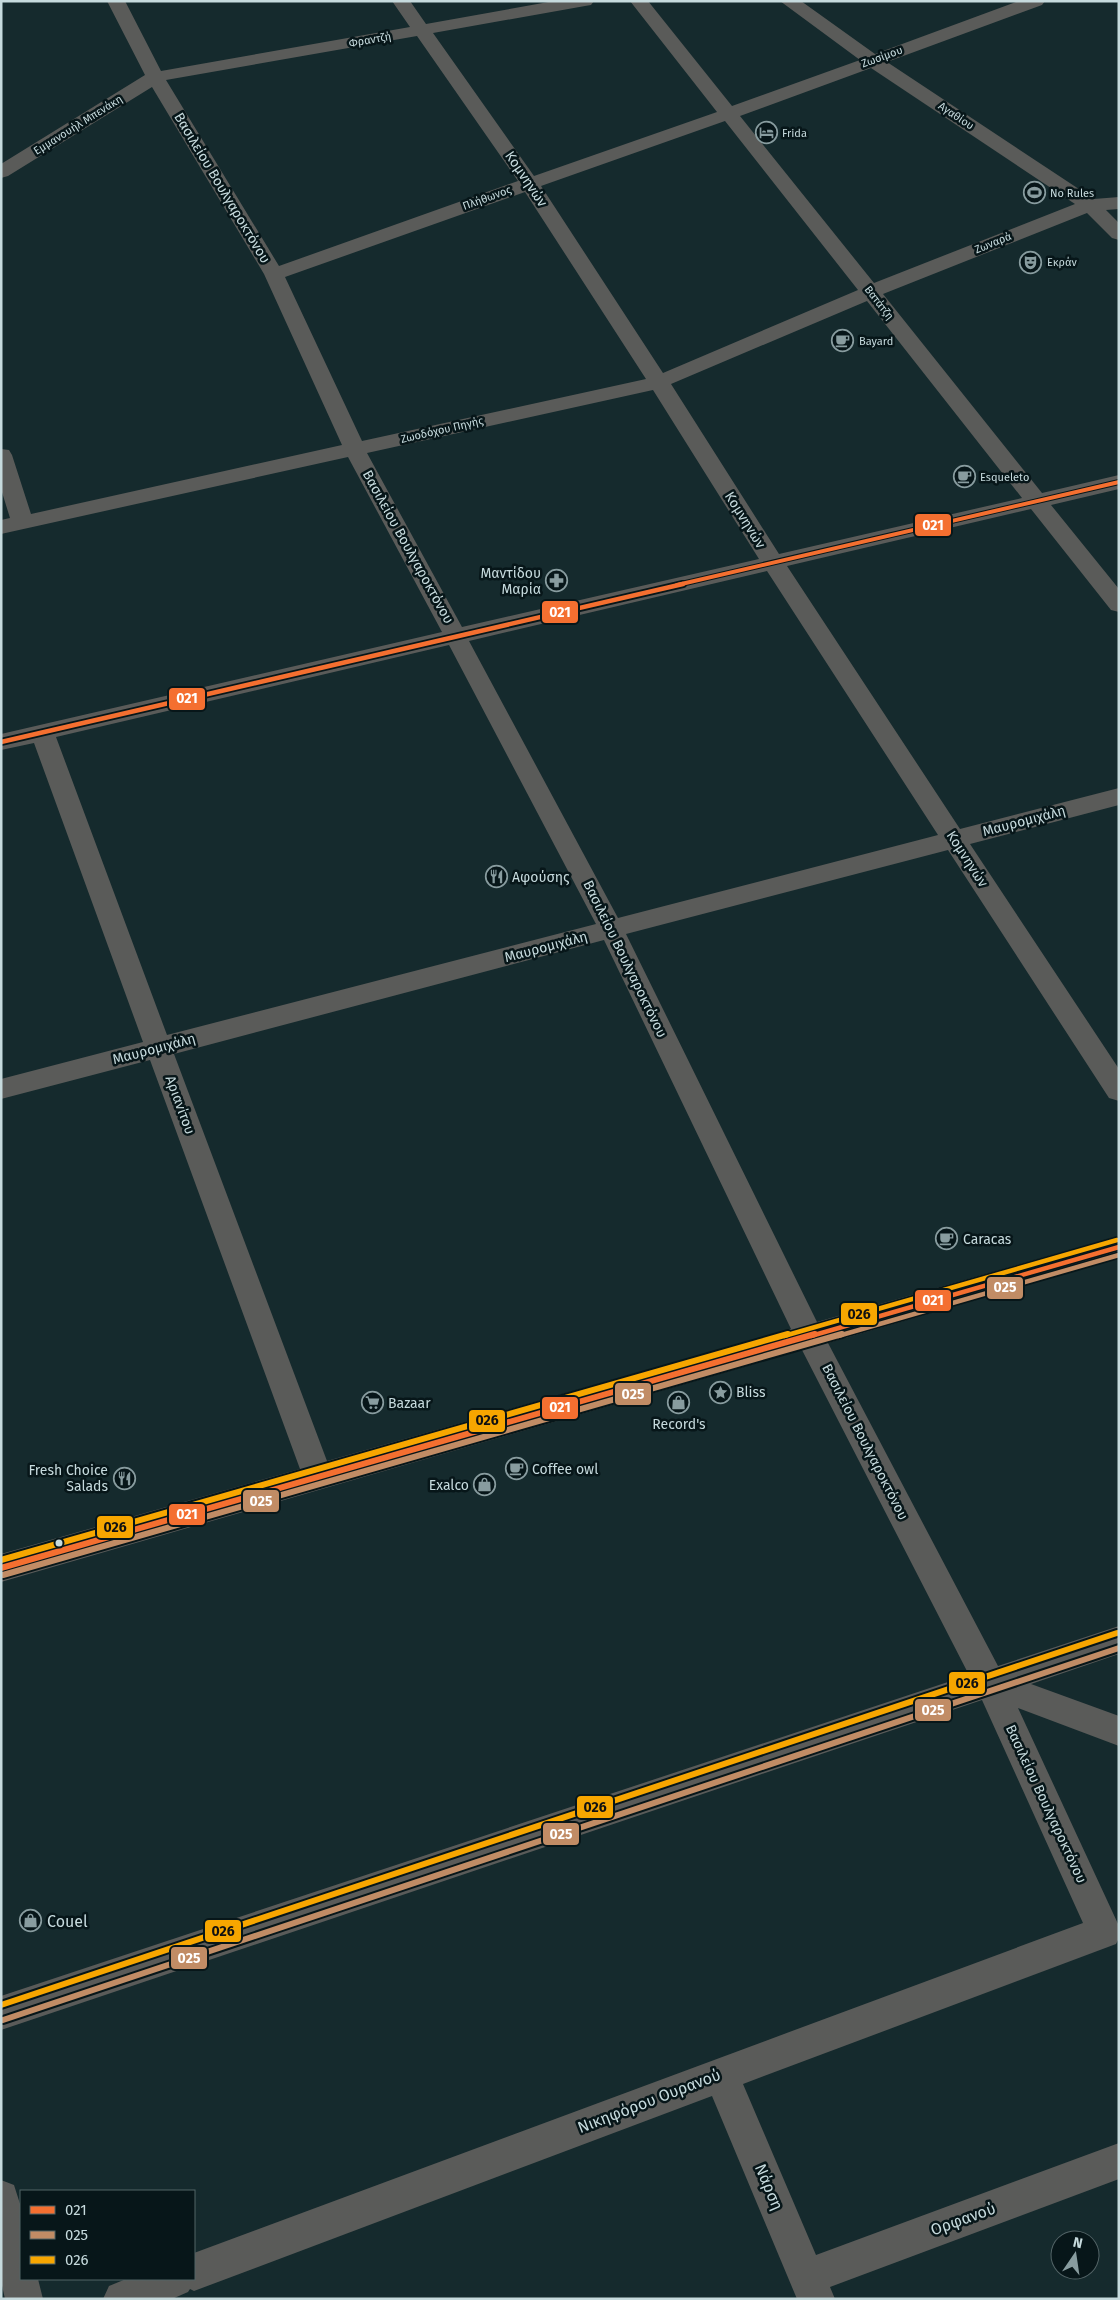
<svg xmlns="http://www.w3.org/2000/svg" width="1120" height="2300" font-family="'Fira Sans',sans-serif">
<style>
.lines{fill:none;stroke-linecap:round;stroke-linejoin:round}
.minor{fill:#5a5b59;fill-rule:evenodd}
.bus-1-far2-casing{stroke:#071619;stroke-width:6}
.bus-1-far1-casing{stroke:#071619;stroke-width:8}
.bus-1-casing{stroke:#071619;stroke-width:10}
.bus-2-far1-casing{stroke:#071619;stroke-width:8}
.bus-2-casing{stroke:#071619;stroke-width:10}
.bus-3-far1-casing{stroke:#071619;stroke-width:8}
.bus-3-casing{stroke:#071619;stroke-width:10}
.bus-1-far2{stroke:#f46f30;stroke-width:4}
.bus-1-far1{stroke:#f46f30;stroke-width:4.5}
.bus-1{stroke:#f46f30;stroke-width:6}
.bus-2-far1{stroke:#c18c65;stroke-width:4.5}
.bus-2{stroke:#c18c65;stroke-width:6}
.bus-3-far1{stroke:#f7a600;stroke-width:4.5}
.bus-3{stroke:#f7a600;stroke-width:6}
.bus-dot{fill:#c6dadd;stroke:#071619;stroke-width:2}
.labels{text-anchor:middle;dominant-baseline:central;stroke-width:5;stroke-linejoin:round;paint-order:stroke}
.far-street-label{font-size:11px;fill:#c6dadd;stroke:#071619}
.far-poi-label{font-size:11px;fill:#c6dadd;stroke:#071619;text-anchor:start}
.street-label{font-size:14px;fill:#c6dadd;stroke:#071619}
.poi-label{font-size:14px;fill:#c6dadd;stroke:#071619;text-anchor:start}
.near-poi-label{font-size:16px;fill:#c6dadd;stroke:#071619;text-anchor:start}
.near-street-label{font-size:16px;fill:#c6dadd;stroke:#071619}
.line-badge{stroke:#071619;stroke-width:2}
.badge-label{font-size:14px;text-anchor:middle;font-weight:bold;fill:#fff}
.pale-badge-label{font-size:14px;text-anchor:middle;font-weight:bold;fill:#111}
</style>
<rect width="100%" height="100%" fill="#152a2d"/>
<g class="lines">
<g class="minor">
<path d="M107 1H125L161 71 410 27 392 1H410L426 24 554 1H594L591 5 585 6 433 33 534 176 717 112 630 1H648L732 106 860 60 780 1H801L875 54 1019 1H1045L1042 5 887 62 1094 199 1119 197V209L1106 210 1119 223V240L1112 238 1087 213 883 294 1042 493 1119 475V489L1051 505 1119 589V612L1111 610 1031 509 787 566 960 829 1119 788V805L970 844 1119 1069V1101L1109 1098 948 850 626 934 817 1322 1119 1236V1258L828 1343 998 1666 1119 1626V1654L1031 1684 1119 1716V1746L1018 1708 1119 1926V1938L1116 1944 743 2084 816 2255 1119 2143V2179L830 2287 835 2299H797L712 2096 194 2291 190 2289 188 2292 172 2299H103L109 2286 126 2279H194V2253L1083 1923 982 1700 1 2030V1996L969 1675 802 1350 1 1582V1554L300 1469 150 1060 1 1099V1079L143 1042 34 743 1 750V734L442 632 348 457 1 534V520L10 518 1 489V449L9 450 12 455 31 514 342 445 264 274 152 87 8 176 1 178V164L145 75ZM417 36 518 181 279 266 166 80ZM871 68 1075 204 874 283 740 116ZM725 121 858 290 663 373 541 186ZM525 192 646 379 362 441 285 277ZM867 301 1022 498 779 554 671 384ZM653 390 759 559 462 627 367 453ZM767 571 938 835 618 918 469 641ZM449 645 596 924 167 1035 56 737ZM604 940 791 1329 327 1461 174 1054Z"/>
<polygon points="1,2180 14,2185 21,2207 21,2279 38,2279 43,2299 5,2299 1,2281"/>
</g>
<defs>
<polyline id="bus-1-far2" points="677,585 1119,482"/>
<g id="bus-1-far1">
<polyline points="1,742 683,584"/>
<polyline points="811,1336 1119,1247"/>
</g>
<polyline id="bus-1" points="1,1568 815,1334"/>
<polyline id="bus-2-far1" points="838,1336 1119,1255"/>
<g id="bus-2">
<polyline points="3,1575 842,1334"/>
<polyline points="3,2020 1119,1648"/>
</g>
<polyline id="bus-3-far1" points="784,1336 1117,1240"/>
<g id="bus-3">
<polyline points="1,1560 788,1334"/>
<polyline points="1,2005 1117,1633"/>
</g>
</defs>
<use href="#bus-1-far2" class="bus-1-far2-casing"/>
<use href="#bus-1-far1" class="bus-1-far1-casing"/>
<use href="#bus-1" class="bus-1-casing"/>
<use href="#bus-2-far1" class="bus-2-far1-casing"/>
<use href="#bus-2" class="bus-2-casing"/>
<use href="#bus-3-far1" class="bus-3-far1-casing"/>
<use href="#bus-3" class="bus-3-casing"/>
<use href="#bus-1-far2" class="bus-1-far2"/>
<use href="#bus-1-far1" class="bus-1-far1"/>
<use href="#bus-1" class="bus-1"/>
<use href="#bus-2-far1" class="bus-2-far1"/>
<use href="#bus-2" class="bus-2"/>
<use href="#bus-3-far1" class="bus-3-far1"/>
<use href="#bus-3" class="bus-3"/>
</g>
<defs>
<symbol id="hotel-ring" viewBox="-11 -11 22 22"><circle r="9.5" fill="#071619" stroke="#889c9f" stroke-width="1.5"/><path d="M-6-4.5h1.5V1H6V5H4.5V3h-9V5H-6ZM-4 0a1.8 1.8 0 1 1 3.6 0ZM.5 0V-2.5h3Q6-2.5 6 0Z" fill="#889c9f"/></symbol>
<symbol id="stadium-ring" viewBox="-11 -11 22 22"><circle r="9.5" fill="#071619" stroke="#889c9f" stroke-width="1.5"/><path d="M0-5a6.5 5 0 1 0 0 10a6.5 5 0 1 0 0-10ZM-3.5-1.8h7v3.6h-7Z" fill="#889c9f"/></symbol>
<symbol id="theatre-ring" viewBox="-11 -11 22 22"><circle r="9.5" fill="#071619" stroke="#889c9f" stroke-width="1.5"/><path d="M-5-5.5Q0-4 5-5.5V0Q5 5 0 6Q-5 5-5 0ZM-3.3-2.5H-1v1.5H-3.3ZM1-2.5H3.3v1.5H1ZM-2.8 1Q0 5.5 2.8 1Z" fill="#889c9f"/></symbol>
<symbol id="cafe-ring" viewBox="-11 -11 22 22"><circle r="9.5" fill="#071619" stroke="#889c9f" stroke-width="1.5"/><path d="M-5.5-4.5H6V0H3Q3 3.5 0 3.5H-2.5Q-5.5 3.5-5.5 0ZM3-3.2v2h1.7v-2ZM-6 4.5H4V6H-6Z" fill="#889c9f"/></symbol>
<symbol id="pharmacy-ring" viewBox="-11 -11 22 22"><circle r="9.5" fill="#071619" stroke="#889c9f" stroke-width="1.5"/><path d="M-2-6h4v4h4v4h-4v4h-4v-4h-4v-4h4Z" fill="#889c9f"/></symbol>
<symbol id="restaurant-ring" viewBox="-11 -11 22 22"><circle r="9.5" fill="#071619" stroke="#889c9f" stroke-width="1.5"/><path d="M-5-6h1v4h1v-4h1v4h1v-4h1v5L-1.5 .5V6h-2V.5L-5-1ZM5-6V6H3V1.5H1.5Q1.5-4 5-6Z" fill="#889c9f"/></symbol>
<symbol id="sight-ring" viewBox="-11 -11 22 22"><circle r="9.5" fill="#071619" stroke="#889c9f" stroke-width="1.5"/><path d="M0-6L1.8-2.2L6-1.7L2.9 1.2L3.7 5.4L0 3.3L-3.7 5.4L-2.9 1.2L-6-1.7L-1.8-2.2Z" fill="#889c9f"/></symbol>
<symbol id="shop-ring" viewBox="-11 -11 22 22"><circle r="9.5" fill="#071619" stroke="#889c9f" stroke-width="1.5"/><path d="M-5-2.5h2.3a2.7 3.5 0 0 1 5.4 0H5L5.5 6h-11ZM-1.5-2.5h3a1.5 2.3 0 0 0-3 0Z" fill="#889c9f"/></symbol>
<symbol id="supermarket-ring" viewBox="-11 -11 22 22"><circle r="9.5" fill="#071619" stroke="#889c9f" stroke-width="1.5"/><path d="M-6-5.5h2.5l.6 2H6L4.5 2H-2.5L-4.4-4H-6ZM-1.5 3.2a1.3 1.3 0 1 0 .1 0ZM3 3.2a1.3 1.3 0 1 0 .1 0Z" fill="#889c9f"/></symbol>
</defs>
<g fill-rule="evenodd">
<use href="#hotel-ring" x="754" y="120" width="25" height="25"/>
<use href="#stadium-ring" x="1022" y="180" width="25" height="25"/>
<use href="#theatre-ring" x="1018" y="250" width="25" height="25"/>
<use href="#cafe-ring" x="830" y="328" width="25" height="25"/>
<use href="#cafe-ring" x="952" y="464" width="25" height="25"/>
<use href="#pharmacy-ring" x="544" y="568" width="25" height="25"/>
<use href="#restaurant-ring" x="484" y="864" width="25" height="25"/>
<use href="#cafe-ring" x="934" y="1226" width="25" height="25"/>
<use href="#sight-ring" x="708" y="1380" width="25" height="25"/>
<use href="#shop-ring" x="666" y="1390" width="25" height="25"/>
<use href="#supermarket-ring" x="360" y="1390" width="25" height="25"/>
<use href="#cafe-ring" x="504" y="1456" width="25" height="25"/>
<use href="#restaurant-ring" x="112" y="1466" width="25" height="25"/>
<use href="#shop-ring" x="472" y="1472" width="25" height="25"/>
<use href="#shop-ring" x="18" y="1908" width="25" height="25"/>
</g>
<circle class="bus-dot" cx="59" cy="1543" r="4.5"/>
<g class="labels">
<g class="far-street-label">
<text transform="translate(370 40) rotate(-10)">Φραντζή</text>
<text transform="translate(882 57) rotate(-20)">Ζωσίμου</text>
<text transform="translate(956 116) rotate(34)">Αγαθίου</text>
<text transform="translate(78 125) rotate(-32)">Εμμανουήλ Μπενάκη</text>
<text transform="translate(487 198) rotate(-20)">Πλήθωνος</text>
<text transform="translate(993 243) rotate(-22)">Ζωναρά</text>
<text transform="translate(879 303) rotate(52)">Βατάτζη</text>
<text transform="translate(442 430) rotate(-13)">Ζωοδόχου Πηγής</text>
</g>
<g class="far-poi-label">
<text x="782" y="133">Frida</text>
<text x="1050" y="193">No Rules</text>
<text x="1047" y="262">Εκράν</text>
<text x="859" y="341">Bayard</text>
<text x="980" y="477">Esqueleto</text>
</g>
<g class="street-label">
<text transform="translate(526 179) rotate(56)">Κομνηνών</text>
<text transform="translate(222 188) rotate(59)">Βασιλείου Βουλγαροκτόνου</text>
<text transform="translate(745 520) rotate(58)">Κομνηνών</text>
<text transform="translate(408 547) rotate(61)">Βασιλείου Βουλγαροκτόνου</text>
<text transform="translate(1024 821) rotate(-15)">Μαυρομιχάλη</text>
<text transform="translate(967 859) rotate(57)">Κομνηνών</text>
<text transform="translate(546 947) rotate(-15)">Μαυρομιχάλη</text>
<text transform="translate(625 959) rotate(64)">Βασιλείου Βουλγαροκτόνου</text>
<text transform="translate(154 1049) rotate(-15)">Μαυρομιχάλη</text>
<text transform="translate(180 1105) rotate(70)">Αριανίτου</text>
<text transform="translate(865 1442) rotate(63)">Βασιλείου Βουλγαροκτόνου</text>
<text transform="translate(1046 1804) rotate(65)">Βασιλείου Βουλγαροκτόνου</text>
</g>
<g class="poi-label">
<text x="541" y="573" text-anchor="end">Μαντίδου<tspan x="541" dy="16">Μαρία</tspan></text>
<text x="512" y="877">Αφούσης</text>
<text x="963" y="1239">Caracas</text>
<text x="736" y="1392">Bliss</text>
<text x="388" y="1403">Bazaar</text>
<text x="679" y="1424" text-anchor="middle">Record's</text>
<text x="532" y="1469">Coffee owl</text>
<text x="108" y="1470" text-anchor="end">Fresh Choice<tspan x="108" dy="16">Salads</tspan></text>
<text x="469" y="1485" text-anchor="end">Exalco</text>
</g>
<g class="near-poi-label">
<text x="47" y="1921">Couel</text>
</g>
<g class="near-street-label">
<text transform="translate(649 2101) rotate(-21)">Νικηφόρου Ουρανού</text>
<text transform="translate(769 2187) rotate(67)">Νάρση</text>
<text transform="translate(963 2219) rotate(-20)">Ορφανού</text>
</g>
</g>
<g class="line-badge">
<rect x="914" y="513" width="38" height="24" rx="5" fill="#f46f30"/>
<rect x="541" y="600" width="38" height="24" rx="5" fill="#f46f30"/>
<rect x="168" y="687" width="38" height="24" rx="5" fill="#f46f30"/>
<rect x="986" y="1276" width="38" height="24" rx="5" fill="#c18c65"/>
<rect x="914" y="1289" width="38" height="23" rx="5" fill="#f46f30"/>
<rect x="840" y="1302" width="38" height="24" rx="5" fill="#f7a600"/>
<rect x="614" y="1382" width="38" height="24" rx="5" fill="#c18c65"/>
<rect x="541" y="1396" width="38" height="24" rx="5" fill="#f46f30"/>
<rect x="468" y="1409" width="38" height="24" rx="5" fill="#f7a600"/>
<rect x="242" y="1489" width="38" height="24" rx="5" fill="#c18c65"/>
<rect x="168" y="1503" width="38" height="23" rx="5" fill="#f46f30"/>
<rect x="96" y="1515" width="38" height="24" rx="5" fill="#f7a600"/>
<rect x="948" y="1671" width="38" height="24" rx="5" fill="#f7a600"/>
<rect x="914" y="1698" width="38" height="24" rx="5" fill="#c18c65"/>
<rect x="576" y="1795" width="38" height="24" rx="5" fill="#f7a600"/>
<rect x="542" y="1822" width="38" height="24" rx="5" fill="#c18c65"/>
<rect x="204" y="1919" width="38" height="24" rx="5" fill="#f7a600"/>
<rect x="170" y="1946" width="38" height="24" rx="5" fill="#c18c65"/>
</g>
<g class="badge-label">
<text x="933" y="530">021</text>
<text x="560" y="617">021</text>
<text x="187" y="703">021</text>
<text x="1005" y="1292">025</text>
<text x="933" y="1305">021</text>
<text x="633" y="1399">025</text>
<text x="560" y="1412">021</text>
<text x="261" y="1506">025</text>
<text x="187" y="1519">021</text>
<text x="933" y="1715">025</text>
<text x="561" y="1839">025</text>
<text x="189" y="1963">025</text>
</g>
<g class="pale-badge-label">
<text x="859" y="1319">026</text>
<text x="487" y="1425">026</text>
<text x="115" y="1532">026</text>
<text x="967" y="1688">026</text>
<text x="595" y="1812">026</text>
<text x="223" y="1936">026</text>
</g>
<rect width="1120" height="2300" fill="none" stroke="#c6dadd" stroke-width="5"/>
<rect x="20" y="2190" width="175" height="90" fill="#071619" stroke="#536467"/>
<rect x="30" y="2206" width="25" height="8" fill="#f46f30" stroke="#536467"/>
<text x="65" y="2215" font-size="15" fill="#c6dadd">021</text>
<rect x="30" y="2231" width="25" height="8" fill="#c18c65" stroke="#536467"/>
<text x="65" y="2240" font-size="15" fill="#c6dadd">025</text>
<rect x="30" y="2256" width="25" height="8" fill="#f7a600" stroke="#536467"/>
<text x="65" y="2265" font-size="15" fill="#c6dadd">026</text>
<g transform="translate(1075 2255) rotate(13)"><circle r="24" fill="#071619" stroke="#536467"/>
<path d="M0-4L9 19L0 12L-9 19Z" fill="#889c9f"/>
<text y="-8" font-size="14" font-weight="bold" text-anchor="middle" fill="#c6dadd">N</text>
</g>
</svg>
